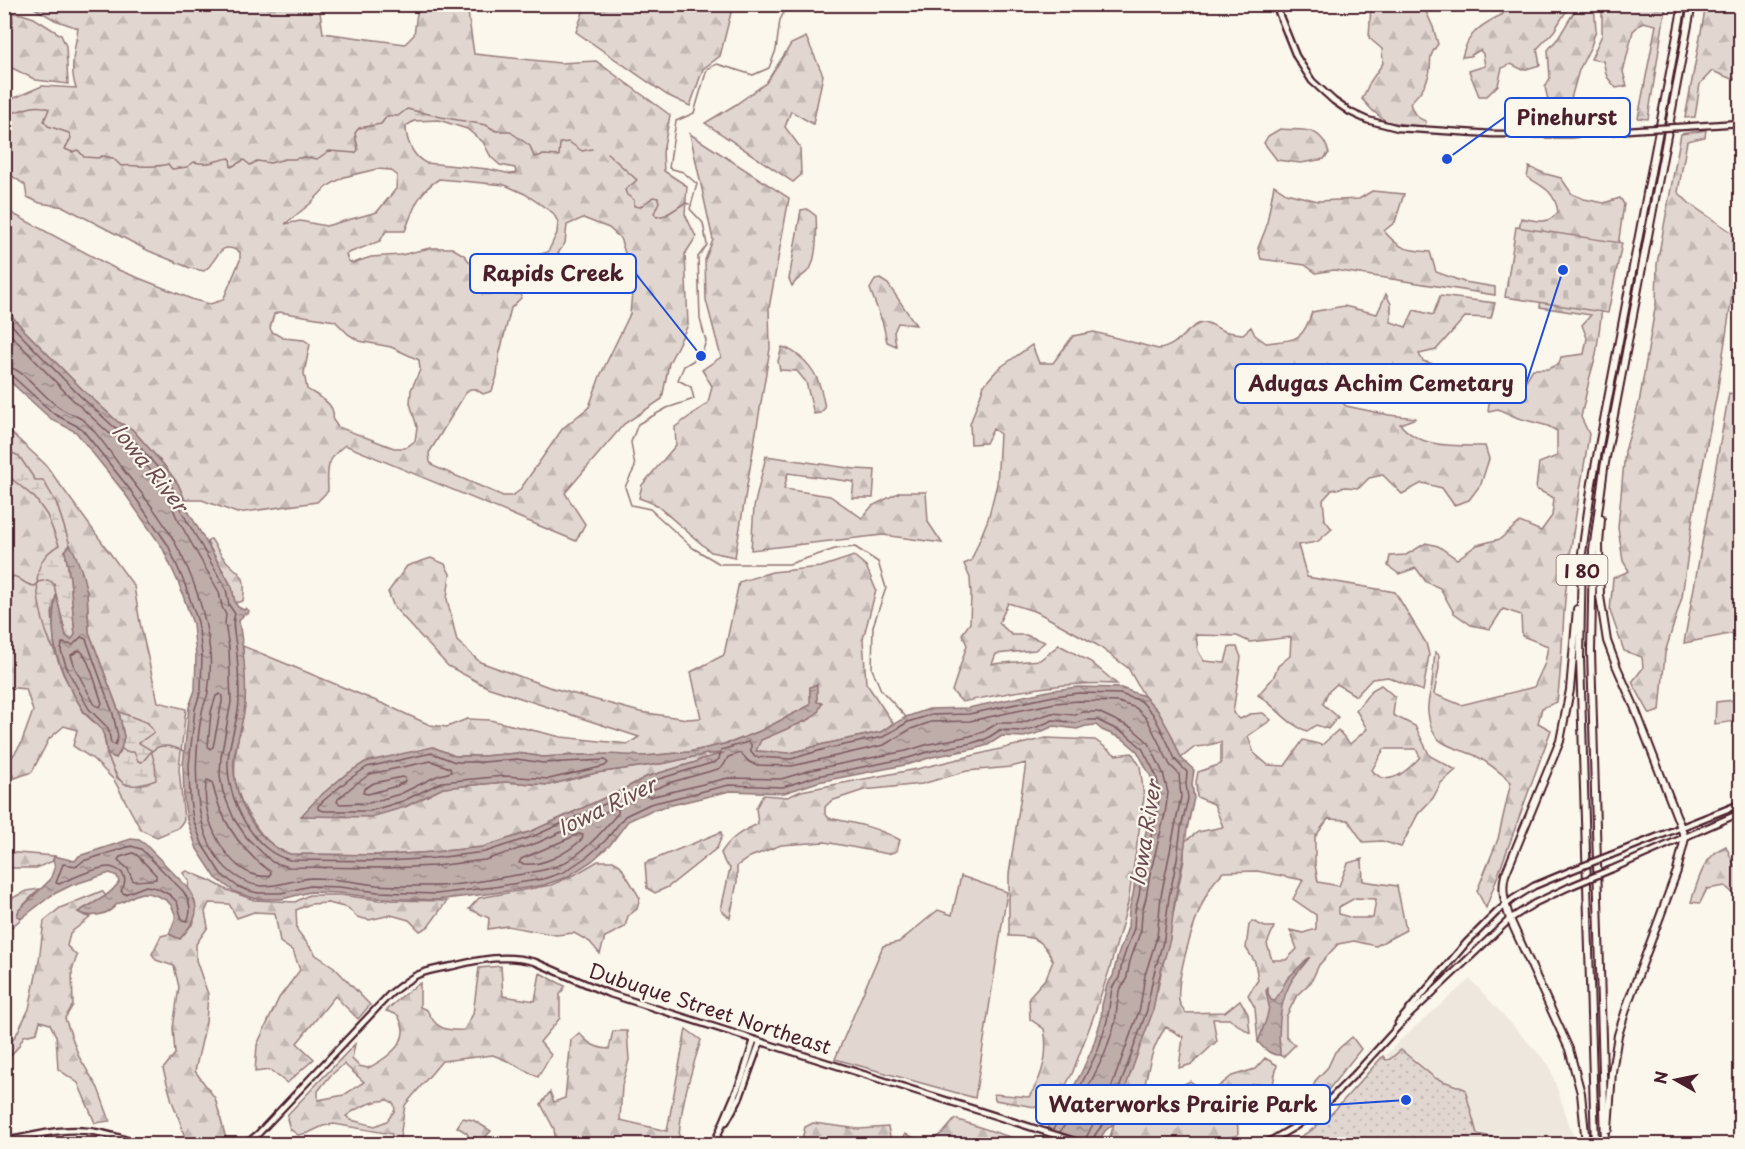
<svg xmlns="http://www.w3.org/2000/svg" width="1745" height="1149" font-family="'Playpen Sans',sans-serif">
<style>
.built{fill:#eee7de}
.grass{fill:#e2d7d0;stroke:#967b7e;stroke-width:1.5}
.forest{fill:url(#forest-firs);stroke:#967b7e;stroke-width:1.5;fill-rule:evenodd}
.wetland{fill:url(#wetland-marsh);stroke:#967b7e;stroke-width:1.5}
.cemetery{fill:url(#cemetery-stones);stroke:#967b7e;stroke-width:1.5}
.park{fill:url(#park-dots);stroke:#967b7e;stroke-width:1.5}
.water{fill:url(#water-ripples);stroke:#907477;stroke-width:1.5}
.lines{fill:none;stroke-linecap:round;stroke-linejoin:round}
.shore{stroke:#79585e;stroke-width:1.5}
.stream{stroke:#907477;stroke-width:1.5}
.secondary-casing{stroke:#4a1f2b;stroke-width:9}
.highway-casing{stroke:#4a1f2b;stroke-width:10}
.secondary{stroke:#fbf7ec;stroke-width:4.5}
.highway{stroke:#fbf7ec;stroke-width:6}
.secondary-bridge-casing{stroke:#4a1f2b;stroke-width:9;stroke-linecap:butt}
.secondary-bridge{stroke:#fbf7ec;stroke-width:4.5}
.labels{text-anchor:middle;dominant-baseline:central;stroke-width:4.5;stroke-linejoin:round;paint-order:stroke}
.shield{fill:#fbf7ec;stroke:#7f6065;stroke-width:1.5}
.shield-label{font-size:18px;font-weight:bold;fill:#4a1f2b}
.street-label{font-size:20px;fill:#4a1f2b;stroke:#fbf7ec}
.water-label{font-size:21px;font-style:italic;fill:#6d4a51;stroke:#fbf7ec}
.leader{fill:none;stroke:#1d4ed8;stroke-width:2}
.callout-dot{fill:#1d4ed8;stroke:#fbf7ec;stroke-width:2}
.callout{fill:#fbf7ec;stroke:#1d4ed8;stroke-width:2}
.callout-label{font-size:21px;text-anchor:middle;font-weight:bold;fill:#4a1f2b}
</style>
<defs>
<pattern id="forest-firs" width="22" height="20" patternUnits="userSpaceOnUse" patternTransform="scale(1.5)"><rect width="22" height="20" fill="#e2d7d0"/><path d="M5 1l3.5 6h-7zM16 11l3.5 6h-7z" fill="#c3b8b3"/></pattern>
<pattern id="wetland-marsh" width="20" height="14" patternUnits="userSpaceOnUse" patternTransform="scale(1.5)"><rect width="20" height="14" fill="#e2d7d0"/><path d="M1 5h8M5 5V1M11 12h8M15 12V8" fill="none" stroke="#c3b8b3"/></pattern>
<pattern id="cemetery-stones" width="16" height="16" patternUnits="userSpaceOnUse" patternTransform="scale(1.5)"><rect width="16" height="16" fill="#e2d7d0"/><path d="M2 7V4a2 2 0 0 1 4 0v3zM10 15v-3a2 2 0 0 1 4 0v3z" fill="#c3b8b3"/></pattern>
<pattern id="park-dots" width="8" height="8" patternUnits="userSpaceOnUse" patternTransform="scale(1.5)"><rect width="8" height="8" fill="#e2d7d0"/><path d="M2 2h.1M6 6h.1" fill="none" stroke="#c3b8b3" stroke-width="1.8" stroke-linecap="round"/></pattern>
<pattern id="water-ripples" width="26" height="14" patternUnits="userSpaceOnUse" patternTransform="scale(1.5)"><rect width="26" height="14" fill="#bfadaa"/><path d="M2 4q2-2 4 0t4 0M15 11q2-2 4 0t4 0" fill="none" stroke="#9d8c8b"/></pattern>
</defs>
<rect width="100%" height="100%" fill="#fbf7ec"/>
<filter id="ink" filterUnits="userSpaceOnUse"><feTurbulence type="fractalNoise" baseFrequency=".0167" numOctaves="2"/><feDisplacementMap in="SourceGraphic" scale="12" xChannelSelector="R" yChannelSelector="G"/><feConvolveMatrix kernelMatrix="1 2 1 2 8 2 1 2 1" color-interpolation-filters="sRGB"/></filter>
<g filter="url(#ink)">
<polygon class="built" points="1470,979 1549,1065 1576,1144 1528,1144 1477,1134 1465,1089 1435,1078 1401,1051 1390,1059 1386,1055 1400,1040"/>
<polygon class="grass" points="961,876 1007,892 975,1098 835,1059 883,946 899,942 938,910 952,915"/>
<g class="forest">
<polygon points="586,4 733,4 733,5 720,56 703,69 690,106 667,95 576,32"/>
<path d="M29 5H319L323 33 405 44 414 35 417 13 423 5H467L474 54 560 63 596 61 670 115 663 152 664 171 687 186 685 214 696 237 685 254 688 325 669 363 662 399 624 424 565 493 585 524 576 541 345 445C326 459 327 469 328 491L317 502 237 513 202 500H185L178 484 163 464 132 429 118 422 82 389 22 328 5 307 4 209 116 269 194 300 210 304 223 300 240 260V252C217 239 219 261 204 271L190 268 149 251 64 207 40 203 27 197 25 185 5 171V102L42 86 76 88C69 70 75 48 78 28L55 20ZM439 120 467 129 483 142 491 157 500 165 515 168 516 173 511 174 488 169 426 163C413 157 406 141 406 126L414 121ZM377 169 390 170 397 175 396 189 377 212 326 226 300 221 285 224 310 204 326 187 344 177ZM439 179 505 185 525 194 553 213 558 222 557 233 548 252 531 257 521 272 500 279 482 277 464 255 452 248H430L401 255 371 257 353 263 348 261 346 254 380 241 386 231H405C414 208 417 193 439 179ZM583 218 609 228 620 238 626 256 632 293 630 314 600 376 589 407 563 428 519 491 512 496H503L433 466 430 462 429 453 465 394 470 389H475L483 394 492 391 497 376 499 356 511 308 521 298 523 281 539 268 553 261 565 243 567 225ZM279 312 335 321 348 334 359 341 391 347 419 360 420 370 411 390 410 403 417 427 415 441 405 448H394L338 427 333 420C336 403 320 398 307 389L304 373 310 344 304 340 283 338 272 332 270 328 274 314Z"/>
<path d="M1371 5H1424V7L1433 27 1438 44C1426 60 1433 59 1429 75 1425 87 1419 94 1410 103 1413 113 1416 118 1426 121L1425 127 1387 122 1373 111 1362 99 1370 82 1383 63 1382 49 1369 38Z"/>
<path d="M1505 5H1570L1554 31 1537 49 1540 65 1523 70 1511 64 1502 68 1498 85 1487 96H1479L1469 71 1485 66 1483 54 1480 50 1470 56 1462 57C1468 32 1481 25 1503 14Z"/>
<polygon points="1578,5 1594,5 1596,30 1591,46 1579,70 1570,102 1563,116 1549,104 1545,87 1550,78 1548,50 1559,37"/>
<polygon points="1602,5 1666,5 1648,119 1638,118 1656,25 1643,22 1633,31 1623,72 1627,86 1616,88 1607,77 1603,61 1591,59 1602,35"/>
<polygon points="1706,5 1740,5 1740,77 1732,79 1712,71 1700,84 1695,117 1685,118"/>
<polygon points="12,13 22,14 34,18 61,35 66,46 68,84 36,80 10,67 6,52 13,21"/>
<polygon points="806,37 823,75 813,124 791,111 785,127 800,147 801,175 793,182 705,123 735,105 766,83 791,44"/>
<path d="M1280 129C1304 131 1321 125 1329 153L1324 159 1301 163 1277 160 1264 143 1268 136Z"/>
<polygon points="1706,130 1705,137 1687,141 1678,192 1690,204 1740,238 1740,253 1734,283 1717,393 1693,516 1682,597 1665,653 1660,711 1650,714 1632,682 1643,668 1642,657 1624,651 1610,611 1613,578 1629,571 1623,561 1618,528 1625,451 1639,403 1656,303 1657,264 1681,134"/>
<polygon points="690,134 789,198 769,308 770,349 735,557 711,552 655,504 639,498 642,485 676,445 675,427 708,403 712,386 702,370 721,357 706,300 705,260 713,240"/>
<path d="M1529 167 1546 174 1561 178 1572 194 1584 199 1604 203 1620 198 1624 204 1615 267 1602 291 1601 317 1596 355 1590 376 1581 417 1589 434C1582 482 1572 531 1567 579 1562 620 1563 661 1557 702L1542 708 1538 723 1551 730 1486 908 1477 891 1498 839 1511 782C1500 772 1488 762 1474 755 1449 745 1431 746 1428 712 1427 703 1430 693 1432 684 1433 674 1434 663 1435 652L1439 655V668L1434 694 1461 705 1534 687 1545 663 1548 646 1522 636 1521 615 1503 609 1490 629 1471 625 1454 613 1440 588 1426 582 1416 568 1399 574 1388 566 1390 556 1406 555 1426 543 1438 546 1457 559 1477 545 1500 539 1520 522 1541 531 1552 516 1554 498 1536 489 1539 463 1557 456V431L1548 426 1518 418 1498 409 1488 411 1490 396C1496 397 1504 400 1510 399 1521 397 1526 378 1533 369H1548L1559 364 1561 357 1584 354 1587 338 1582 325 1591 315 1540 307 1542 287 1516 246 1521 218C1536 220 1548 226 1558 212 1555 192 1544 187 1527 177Z"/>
<path d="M1274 185 1286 193 1318 201 1359 199 1372 191 1404 194 1395 222 1384 231C1400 250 1407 250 1430 252L1436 272 1464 282 1495 287V295L1334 270 1316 273 1305 265 1261 259 1258 248 1266 228Z"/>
<path d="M807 209 816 216C817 230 817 257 810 269 805 275 797 278 792 286L789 279 801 210Z"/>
<polygon points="880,279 888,284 916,325 898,323 894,332 896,346 887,342 883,324 870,289 875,280"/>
<path d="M1386 294 1391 304V322L1406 327 1414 310 1433 315 1440 296 1495 303 1491 318 1465 317 1436 350 1419 354 1423 361 1452 369 1449 396 1352 383 1341 392 1339 399 1346 406 1389 415 1416 418 1400 424C1420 449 1456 446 1485 446L1489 459 1481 484 1469 500 1454 505 1442 488 1422 483 1402 494 1383 475 1369 478 1359 488 1345 487 1332 490 1323 500 1325 520 1332 529 1317 542 1298 545 1307 577 1395 592 1426 643 1429 655 1423 691 1388 677 1372 679 1356 696 1337 684 1328 692 1323 704 1338 717 1328 729 1316 725 1307 731C1286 724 1276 706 1258 695L1273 678 1278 666 1290 656 1291 637 1250 642 1237 636 1196 635 1198 651 1204 661 1225 663 1229 647H1237L1241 657 1233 713 1240 719 1250 714 1263 713 1271 720 1248 736 1254 753 1268 765 1285 766 1303 740 1322 745 1338 730 1350 744 1367 729 1356 710 1372 690 1381 685 1395 697 1393 715 1415 726 1430 756 1456 770 1441 783 1433 798 1418 814 1401 847 1382 841 1363 842 1348 820 1328 819 1315 837V865L1318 882 1339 886 1348 863 1362 859 1363 881 1397 886 1406 930 1376 946 1354 941 1338 944 1319 965 1311 982 1297 995 1286 1017V1036L1295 1045 1283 1057 1258 1042 1255 1008 1248 995 1258 980 1255 962 1246 948 1249 925 1252 921 1265 927H1274L1267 944 1272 960H1286L1297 949 1290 930 1303 933 1316 929V915L1293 899 1303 880 1257 871 1223 872C1219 877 1214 881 1211 887 1197 909 1176 975 1179 1001 1180 1005 1183 1009 1186 1013L1225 1012 1240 1000 1248 1014 1250 1033 1229 1019H1213L1217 1041 1192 1064 1179 1068 1183 1037 1166 1027C1150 1048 1147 1075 1142 1100L1151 1112 1173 1106 1176 1088 1190 1081 1209 1094 1232 1076 1255 1069 1265 1058 1277 1065 1273 1084H1253L1237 1104 1238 1135 1205 1144H1108L1128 1076 1158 988 1184 860V842L1198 832 1223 827 1214 804 1197 797 1196 782 1198 772 1221 764V742L1205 746 1195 747 1181 758 1171 734 1158 711 1144 696 1128 668 1097 645 1037 612 1008 603 999 623 1012 635H1026L1045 642 1035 650 996 654 992 664 1040 660 1059 645 1091 662 1117 684C1064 681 1014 692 962 702L952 691 967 645 962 634 970 623 971 594 970 578 964 564 971 561 988 519 997 484 1000 434 993 429 986 443 971 444 970 424 984 385 998 369 1032 345 1039 363H1053L1073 336 1094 332 1158 349C1179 347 1188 325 1202 323 1211 321 1217 329 1224 331 1230 333 1237 333 1243 334L1251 327 1255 335 1266 343C1295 339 1302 343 1312 312L1344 306 1377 314ZM1384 749H1416L1420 757C1408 770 1388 790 1372 770ZM1355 898 1376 899 1373 918H1352L1339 914V907Z"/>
<path d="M782 347C789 348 793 352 799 356 817 370 821 386 825 408L820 413 814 414 806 382 797 371 780 370 778 361Z"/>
<polygon points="1729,393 1740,396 1740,632 1684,643"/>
<polygon points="5,427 45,464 134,586 140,623 158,702 186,709 179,769 184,820 178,828 157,837 141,830 114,780 93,759 73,746 77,730 64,726 49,739 32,772 15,778 6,766 21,744 33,711 26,689 5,687 4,470 6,474 35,498 47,515 59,545 38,577 40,606 49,640 55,652 63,674 84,713 103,731 107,754 117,778 127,785 142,785 139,743 148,723 119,712 89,632 87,592 75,554 70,545 56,502 35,480 19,456 5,450"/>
<polygon points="766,456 855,469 875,470 873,498 852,498 854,482 788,473 784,489 830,496 862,518 872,506 900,492 926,492 928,522 942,543 883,535 751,550 754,507"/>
<path d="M211 539C215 545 218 551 222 556 238 577 248 569 243 601L235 603 232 587 207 542Z"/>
<path d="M854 556 866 566 876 590 863 639 866 683 893 723 881 732 824 744 790 753 755 751 761 740 810 719 822 703H817L816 685 810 688 811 705 760 731 732 742 689 752 645 756 571 755 543 757 518 753 483 756H455L433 747 345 775 319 797 302 816 405 807 443 788 505 782 549 785 596 773 666 763 707 754 729 753 702 759 696 762 646 777 624 789 532 831 483 847 434 852 388 855 290 854C276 850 263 838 255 825 232 792 231 772 239 734 241 724 245 712 245 702 245 684 243 665 243 646L386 705 430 725 447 727 467 719 490 720 561 737 628 744 639 737 487 687 448 666 394 607 388 592 407 566 431 558 445 564 450 574 447 599 457 641 480 662 549 687 640 712 687 719 701 718 691 672 724 655 739 582 772 572 821 567Z"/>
<polygon points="1740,695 1740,726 1736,721 1715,724 1716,702 1734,700"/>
<path d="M1046 738 1095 740 1116 755 1132 753 1140 766 1144 798 1128 903 1109 971 1093 1018 1072 1074 1052 1110 995 1100 994 1094 1029 1097C1043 1076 1049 1054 1044 1029L1030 1019 1029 997 1046 978 1053 961C1042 937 1035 937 1009 936V874L1026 763 1011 767 967 771 922 784 864 790 831 801 825 807V814L829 818C854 823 877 827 900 840L897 851 888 854 825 842 781 845 750 857 737 866V882L730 918 721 910 730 868 725 863 721 853C730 838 742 831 758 824L756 808 763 795 788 797 801 791 917 769Z"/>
<polygon points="721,832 722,836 717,848 668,887 655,893 647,888 645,863"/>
<path d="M1726 846 1735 867 1740 866V897L1735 895 1725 886 1707 889 1700 903 1691 902C1698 881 1703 856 1726 846Z"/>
<polygon points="5,852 54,856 53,861 36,868 5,868"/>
<polygon points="598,861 613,861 620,865 640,898 637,909 628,916 625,927 605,937 600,954 590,942 574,933 556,935 507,926 488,929 489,918 469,909 479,898 551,885 574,875"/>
<polygon points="187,871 211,881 227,890 254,900 295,902 309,895 340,895 379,900 447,901 428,927 420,931 409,920 391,915 369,920 357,917 348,908 328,903 310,904 296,910 297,930 316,955 334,967 370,1005 358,1019 335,996 297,1043 314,1059 287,1083 270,1070 255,1072 257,1045 279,998 300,970 293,951 280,942 275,913 254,912 237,918 229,904 209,903 205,912 208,927 196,944 196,960 208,994 206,1023 195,1071 215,1098 227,1142 222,1144 186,1144 182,1127 172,1101 163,1069 175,1054 173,1028 179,987 174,966 156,960 152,954 161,936 169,934 180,939 194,922 193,896 188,888 189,881 183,873"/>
<polygon points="39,889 19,910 17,916 22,918 5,933 5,902 26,891"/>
<polygon points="102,891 106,896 78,912 85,916 91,917 70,933 67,946 77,956 72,970 73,1005 65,1018 79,1057 98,1088 110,1121 95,1123 78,1083 58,1069 56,1036 50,1024 40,1021 37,1033 24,1036 18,1047 5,1062 5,1050 16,1035 29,1009 39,961 44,921 60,908"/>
<path d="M501 966 503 996 535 1001 540 973 565 986 560 995V1018L540 1042 551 1055 538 1077 510 1062 493 1055 442 1061 405 1105 399 1144H391L392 1134 334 1124 323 1126 308 1133 298 1135 290 1129 287 1119 288 1114 355 1044 352 1059 359 1066 368 1068C382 1061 404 1047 403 1030 403 1025 400 1020 398 1015L386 1011 402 996 420 983V1007L427 1010C436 1029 445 1031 464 1030L473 1014 479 968ZM344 1064 364 1082 344 1095 318 1100V1091L330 1076ZM388 1100 394 1104 395 1110 387 1121 375 1126 351 1120 346 1116C359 1106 372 1101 388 1100Z"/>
<path d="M686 1029 701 1040C691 1073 681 1103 679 1137L695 1144H556L554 1129 541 1104 550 1092 554 1102 565 1098 571 1040 579 1033C589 1044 595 1048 609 1049L613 1031H627L629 1060 622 1085 620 1120 667 1131Z"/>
<polygon points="1352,1037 1361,1049 1325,1094 1299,1115 1298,1102 1311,1091 1316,1080 1328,1067 1335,1052"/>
<path d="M463 1118 473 1120 491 1131C484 1140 476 1145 465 1144L469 1138 467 1133 457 1127Z"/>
<polygon points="955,1119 1031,1144 902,1144 905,1134 928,1143 943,1133"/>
<polygon points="813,1123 859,1129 888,1127 891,1141 890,1144 801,1144 805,1127"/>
</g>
<g class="wetland">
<path d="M5 450 19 456 35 480H43L56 502 70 545 65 551 70 578 75 636 71 640 66 636 56 596 52 613 55 652C44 632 30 582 42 561 46 554 52 549 59 545L47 515 35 498 6 474Z"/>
<path d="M119 712 148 723 154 732 139 743 151 750 155 764 156 780C122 793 119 783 107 754L116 758 124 737Z"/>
</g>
<polygon class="cemetery" points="1516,227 1622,243 1608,313 1505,297"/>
<polygon class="park" points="1401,1050 1435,1078 1465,1089 1477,1134 1528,1144 1289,1144 1313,1129 1333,1112 1383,1056 1386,1060 1390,1059"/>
<g class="water">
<path d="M4 307 22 328 82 389 118 422 132 429 163 464 178 484 185 500 187 509 232 587 235 603 238 607 244 610 246 608 249 611 248 614H244L239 621C243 647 247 676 245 703 244 721 237 739 234 757 230 792 255 844 290 854L388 855 434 852 483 847 532 831 624 789 646 777 696 762 702 759 724 753 707 754 666 763 596 773 549 785 505 782 443 788 405 807 371 817 301 816 319 797 345 775 365 762 433 747 455 756H483L518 753 543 757 607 754 645 756 689 752 733 742 760 731 810 705V687L817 684V702L822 703 818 712 810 719 761 740 756 751 790 753 824 744 881 732 906 717 929 709 968 708 1053 690 1078 687 1121 688 1144 696 1158 711 1171 734 1181 758 1194 770 1192 784 1194 798 1187 829 1183 860 1175 898 1170 939 1159 978 1153 1011 1112 1125 1105 1131 1097 1144H1043V1137L1053 1116 1070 1094 1082 1071 1092 1049 1101 1020 1102 1005 1107 985 1113 976 1117 958 1128 927 1129 910 1133 895 1136 871 1151 812 1154 794 1151 777 1137 751 1123 739 1102 730 1096 725 1086 726 1077 729 1054 726 1038 733 1024 737 1002 736 988 745 974 749 932 757 910 764 818 782 784 793 730 791 680 803 652 810 628 821 610 845 592 861 567 877 544 885 495 893 436 900 377 898 339 893 310 892 282 899H257L244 895 235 892 216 878 197 849 187 820 184 801 183 765 189 707 195 690 196 656 193 624 179 584 162 547 123 491 76 432 51 419 5 377Z"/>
<path d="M70 545 75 554 82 572 87 592 89 632 119 712 124 737 121 750 116 758 107 754C106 747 106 737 102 731 98 723 88 718 83 710 59 672 47 640 56 594L66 636 71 640 75 635 70 578 65 551Z"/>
<path d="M131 839 139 840 145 844 188 888C203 911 196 919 180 939L169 934 176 917C173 908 171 902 162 898 150 893 143 890 130 898 125 901 123 903 117 904 109 915 90 919 78 912 93 903 109 897 119 882L117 876 110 873 72 885 52 895 22 918 17 916 19 910 50 880 55 866 53 861 54 856 75 861 79 856Z"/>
<path d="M1309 958C1303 967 1293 976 1289 986 1279 1006 1278 1030 1280 1052V1055C1271 1056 1263 1048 1258 1042L1267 1017 1269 1006 1266 991 1268 988V993L1271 1000 1275 1001 1287 979 1307 959Z"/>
</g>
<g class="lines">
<g class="shore">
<path d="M4 316 18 332 78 394 114 427 129 435 158 468 172 487 179 502 182 512 226 589 229 605 235 614C231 624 235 635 236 646 238 663 239 683 239 701 238 721 229 741 228 761 226 797 252 851 290 860L388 861 435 858 485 852 534 836 627 794 649 782 715 762 719 759 721 750 748 742 751 744V752L755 757 791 759 825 749 883 737 908 722 930 715 969 714 1054 696 1079 693 1120 694 1141 701 1153 714 1165 737 1176 761 1187 772 1186 784 1188 798 1181 828 1177 859 1169 897 1164 938 1153 977 1147 1010 1108 1120C1101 1127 1093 1134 1092 1144"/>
<path d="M4 328 72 399 109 433 124 441 153 473 166 491 176 516 219 592 222 607 226 615 225 623 229 648 231 702 221 757 220 776 223 792 234 819 247 838 272 862 289 867 388 868 435 866 485 860 537 843 614 808 618 809V813C601 833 585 852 562 864 550 870 536 871 523 874 490 879 456 887 422 886 407 886 391 886 376 885 354 882 333 878 311 878 294 879 279 887 261 886 251 885 241 880 233 874 190 842 193 760 202 712 203 705 207 699 208 692 210 680 211 664 210 652 206 614 193 575 174 541 159 513 137 488 118 463 110 452 93 427 83 420 76 415 67 413 60 408 43 398 24 367 4 366"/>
<polyline points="4,373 11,375 54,414 81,428 128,487 168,545 184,582 198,622 202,655 201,690 195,709 189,765 190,800 193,819 203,846 221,874 237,886 246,890 258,893 281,893 310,886 339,887 378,892 436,894 494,887 543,879 564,872 588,856 605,841 625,816 650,804 679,797 729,785 783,787 817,776 908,758 931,751 972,743 986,739 1000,730 1023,731 1037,727 1053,720 1076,723 1085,720 1097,720 1126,734 1142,748 1156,775 1160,793 1157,813 1142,872 1139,896 1135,911 1134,928 1123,959 1119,978 1112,988 1107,1021 1098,1050 1075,1097 1058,1120 1053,1130"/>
<polygon points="81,637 86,639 113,714 118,737 115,745 111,743 108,728 89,709 68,671 61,651 62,643 73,645"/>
<path d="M80 650C90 660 97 689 102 703L100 707 95 705 75 668 71 655Z"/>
<polygon points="220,694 222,696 222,702 213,747 210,749 208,746 211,712 216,696"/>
<polygon points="432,753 455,762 483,762 517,759 543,763 605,760 608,763 605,766 549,779 504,776 442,782 403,801 370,811 324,811 318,809 318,806 323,801 348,780 367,767"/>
<polygon points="431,761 450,768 451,772 437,776 400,794 369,803 340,804 337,802 338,799 353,786 370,774"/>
<polygon points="402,777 405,778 405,781 397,786 368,794 363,793 364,789 374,783"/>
<path d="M207 780 212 782C220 819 240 850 271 872L270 876C228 881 198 815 207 780Z"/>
<path d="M579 834 583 835 582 839C568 853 539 869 519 863L521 859Z"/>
<path d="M131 846 141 849 183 891C189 900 193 911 187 921L182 920 177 902 170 895 157 888 146 886 125 894 123 893 121 891C125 885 127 879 122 873 119 870 113 867 109 867 98 867 70 879 59 884L56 883 63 864 77 866 83 861Z"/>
<path d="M133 853 137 855 156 875V879C153 880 135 881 133 881L128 869 118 860 120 857Z"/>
<polyline points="1060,1132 1082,1100 1105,1053 1115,1023 1119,991 1126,981 1130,961 1141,930 1142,912 1146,898 1150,874 1165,814 1168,793 1163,773 1149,743 1132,728 1098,712 1083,712 1075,715 1052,713 1021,723 998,723 983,732 970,736 929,744 906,751 815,769 781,779 728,778 650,797 646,796 647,792 672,782 718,769 724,765 728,757 741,753 748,761 755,765 792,766 884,745 911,729 931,722 970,721 1055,703 1079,701 1118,702 1136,708 1147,719 1170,765 1179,774 1181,797 1161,896 1157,937 1145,975 1140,1008 1101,1116 1093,1124 1085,1140"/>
</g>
<g class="stream">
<polyline points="788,4 780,20 776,50 769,68 753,75 717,64 707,69 694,113 676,121 669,168 683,172 697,184 690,209 703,223 707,245 698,257 700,319 706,341 701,356 684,366 678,380 691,387 694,399 667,408 638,424 631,442 635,467 625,487 631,505 650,509 693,548 720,564 789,564 835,549 855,547 878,562 886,588 873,626 872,669 881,690 906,717"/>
<path d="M4 114 7 115C20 111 36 102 49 109L44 121 48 126 69 133 71 138 65 149 72 152 78 150 84 157 98 158 102 156 113 158 121 166C136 164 153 169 168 164L172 169 187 167 194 162C211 166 214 160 230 158L231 167 244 160 250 165 257 161 270 163 285 159H294L304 157 317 159 329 151 355 153 358 150 355 133 359 128 381 124 387 116H398L407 109 441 117 486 125 496 131H509L530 146 534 157 544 155 559 156 560 143 569 142 582 151 592 149"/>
<polyline points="607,153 637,180 625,190 627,195 634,200 634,206 640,207 653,197 658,198 659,202 654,213 657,217 666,215 685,203 689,204"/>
<path d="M4 582H9L13 576C23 578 22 585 35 586L38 582 48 580 54 584 56 595"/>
<path d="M121 748 126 752H134L138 761 142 762C146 759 148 754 152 751 160 742 175 747 184 751"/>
</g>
<defs>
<g id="secondary">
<polyline points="1275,4 1296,56 1312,81 1334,101 1350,112 1367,120 1398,128 1492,134 1571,134 1642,129"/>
<polyline points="1680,127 1740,123"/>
<polyline points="1611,855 1740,804"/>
<polyline points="1612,869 1740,813"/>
<polyline points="1398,1023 1467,942 1497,912 1513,899 1534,886 1570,871"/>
<polyline points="726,1122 740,1097 760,1042"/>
<path d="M4 1141C23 1138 41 1133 60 1131 86 1128 113 1134 137 1144"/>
<path d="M246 1144 258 1134 390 994C399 987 407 980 417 975 428 970 441 968 453 966 481 959 506 954 535 962L607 993 1084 1144"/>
<polyline points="714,1144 742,1078 754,1040"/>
<polyline points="1265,1144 1296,1126 1322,1107 1356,1073 1406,1018 1510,919 1535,903 1569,887"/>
</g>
<g id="highway">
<polyline points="1601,519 1599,545 1600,596 1607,641 1616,665 1634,706 1685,838 1677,871 1629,1000 1618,1035 1612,1072 1608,1129"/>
<path d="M1577 609 1570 690 1560 741 1505 875C1501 890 1505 904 1510 919L1569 1049 1581 1093 1586 1144"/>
<polyline points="1595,1144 1580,658 1582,553 1592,483 1683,4"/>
<polyline points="1605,1144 1591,651 1593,551 1604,468 1692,4"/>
</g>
</defs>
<use href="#secondary" class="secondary-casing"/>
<use href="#highway" class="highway-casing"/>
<use href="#secondary" class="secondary"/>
<use href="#highway" class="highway"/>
<defs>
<g id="secondary-bridge">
<polyline points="1642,129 1680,127"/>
<polyline points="1570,871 1611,855"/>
<polyline points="1569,887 1612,869"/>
</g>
</defs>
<use href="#secondary-bridge" class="secondary-bridge-casing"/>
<use href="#secondary-bridge" class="secondary-bridge"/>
</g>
</g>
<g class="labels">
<rect class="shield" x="1556.5" y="555" width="51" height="30" rx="4.5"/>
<g class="shield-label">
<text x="1582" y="570">I 80</text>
</g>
<g class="street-label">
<text transform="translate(710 1008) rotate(18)">Dubuque Street Northeast</text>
</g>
<g class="water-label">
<text transform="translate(151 467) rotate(51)">Iowa River</text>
<text transform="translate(606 805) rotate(-26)">Iowa River</text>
<text transform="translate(1144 833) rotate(-81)">Iowa River</text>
</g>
</g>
<path class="leader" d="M1447 159L1505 117M701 356L636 274M1563 270L1526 384M1406 1100L1330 1105"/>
<g class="callout-dot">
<circle cx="1447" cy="159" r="6"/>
<circle cx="701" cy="356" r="6"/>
<circle cx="1563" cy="270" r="6"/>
<circle cx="1406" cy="1100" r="6"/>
</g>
<g class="callout">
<rect x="1505" y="98" width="125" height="39" rx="6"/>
<rect x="470" y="254" width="166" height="39" rx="6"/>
<rect x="1235" y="364" width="291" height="39" rx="6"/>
<rect x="1036" y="1085" width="294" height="39" rx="6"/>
</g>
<g class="callout-label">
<text x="1567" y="125">Pinehurst</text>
<text x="553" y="281">Rapids Creek</text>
<text x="1381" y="391">Adugas Achim Cemetary</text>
<text x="1183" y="1112">Waterworks Prairie Park</text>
</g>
<rect width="1745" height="1149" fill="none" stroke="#fbf7ec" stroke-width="24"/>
<rect x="12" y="12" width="1721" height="1125" fill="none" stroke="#4a1f2b" stroke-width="2" filter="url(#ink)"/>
<g transform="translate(1676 1080) rotate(279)" stroke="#fbf7ec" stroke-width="4.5" paint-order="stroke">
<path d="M0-4.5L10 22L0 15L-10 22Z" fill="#4a1f2b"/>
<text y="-9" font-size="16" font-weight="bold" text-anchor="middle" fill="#4a1f2b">N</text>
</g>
</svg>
